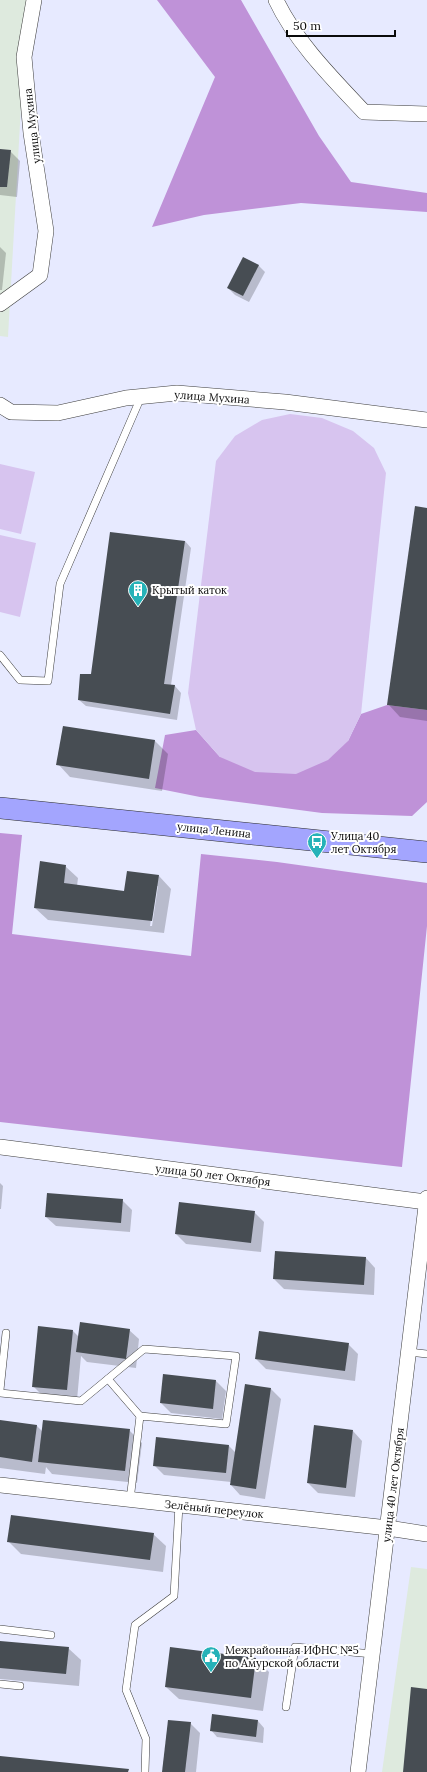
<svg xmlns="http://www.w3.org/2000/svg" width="427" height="1772" font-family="Lora,serif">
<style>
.industrial{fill:#deeade}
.forest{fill:#bf92d8}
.pitch{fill:#d7c4ef}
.shadow{fill:#0003;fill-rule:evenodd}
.building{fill:#474d53}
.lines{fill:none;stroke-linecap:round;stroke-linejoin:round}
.service-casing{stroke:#3d3d3d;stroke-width:8}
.minor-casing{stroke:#3d3d3d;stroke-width:16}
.secondary-casing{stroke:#2c2c2c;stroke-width:22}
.service{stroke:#fff;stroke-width:7}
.minor{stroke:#fff;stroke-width:15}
.secondary{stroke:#a3a5fe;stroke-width:21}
.labels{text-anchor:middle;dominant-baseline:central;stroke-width:4;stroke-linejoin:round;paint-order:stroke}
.street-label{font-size:11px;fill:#0a0a0a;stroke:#fff}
.poi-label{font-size:11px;fill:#0a0a0a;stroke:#fff;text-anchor:start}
</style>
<rect width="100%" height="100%" fill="#e7eaff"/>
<g class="industrial">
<polygon points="0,0 27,0 8,337 0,336"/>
<polygon points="411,1567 427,1569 427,1772 382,1772"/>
</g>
<g class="forest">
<polygon points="157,0 241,0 319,136 351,182 427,193 427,212 301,203 204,215 152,227 215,77"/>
<polygon points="387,705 427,710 427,802 412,816 322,813 200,797 155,788 165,735 196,730 220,757 348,741 361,714"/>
<polygon points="0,833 22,835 12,934 191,956 201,854 277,862 427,883 427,926 402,1167 0,1122"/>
</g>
<g class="pitch">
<polygon points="290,414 322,418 353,431 374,448 386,473 361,714 348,741 328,760 296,774 255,772 220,757 196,730 188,693 216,461 235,436 262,420"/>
<polygon points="0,464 35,472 21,534 0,529"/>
<polygon points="0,535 36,543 20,617 0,612"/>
</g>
<g class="shadow">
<polygon points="0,150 10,151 20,161 17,197 0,195"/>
<polygon points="0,247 6,253 2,290 0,290"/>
<polygon points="258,265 265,272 249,302 235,295 228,288"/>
<polygon points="427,509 427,721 400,717 388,704"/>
<polygon points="185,541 191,548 171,685 175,686 181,693 177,720 86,706 79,700 92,675"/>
<polygon points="63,727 155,741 168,754 162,791 70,777 58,764"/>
<path d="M65 866 78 878 77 886 125 892 159 876 171 889 164 933 48 920 35 908ZM156 886H158L152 926H150Z"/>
<polygon points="0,1183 3,1186 1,1209 0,1209"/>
<polygon points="122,1200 132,1210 130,1232 56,1226 46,1217"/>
<polygon points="254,1212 264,1222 261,1252 186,1244 176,1234"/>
<polygon points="366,1258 375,1268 374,1295 284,1289 274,1279"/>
<polygon points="129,1330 139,1339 136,1368 87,1362 81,1356 77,1400 43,1396 33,1386 73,1331 79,1337"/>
<polygon points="348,1344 358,1354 355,1381 266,1369 256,1359"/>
<polygon points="216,1381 226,1391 222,1419 171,1413 161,1403"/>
<polygon points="271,1389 281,1399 265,1499 240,1495 231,1485 231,1482 164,1475 154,1465 229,1446 236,1453"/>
<polygon points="0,1421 37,1426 43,1432 129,1430 142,1443 137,1483 52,1474 46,1467 45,1474 0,1468"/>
<polygon points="353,1431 362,1441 355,1497 318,1493 308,1483"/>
<polygon points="153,1534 166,1546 163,1572 21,1554 8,1541"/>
<polygon points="0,1642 68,1648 81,1660 79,1686 0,1679"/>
<polygon points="171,1648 256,1659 269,1672 263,1711 179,1699 166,1687"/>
<polygon points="258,1721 264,1728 263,1743 217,1737 211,1730"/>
<polygon points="190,1723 200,1733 196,1772 163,1772"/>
</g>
<g class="building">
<polygon points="0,149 11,150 7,187 0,187"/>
<polygon points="243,257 259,265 243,296 227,288"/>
<polygon points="415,506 427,508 427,710 387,705"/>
<polygon points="110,532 185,541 164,684 175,685 170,714 78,700 80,674 91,674"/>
<polygon points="63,726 155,740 149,779 56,765"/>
<polygon points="40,861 66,865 64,883 124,891 127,871 159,875 152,921 34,908"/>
<polygon points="47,1193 123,1199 121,1223 45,1217"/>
<polygon points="179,1202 255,1211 251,1243 175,1234"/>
<polygon points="275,1251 366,1257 364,1285 273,1279"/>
<polygon points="80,1322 130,1329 126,1359 76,1352"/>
<polygon points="38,1326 73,1330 67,1390 32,1387"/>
<polygon points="259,1331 349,1343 345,1371 255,1359"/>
<polygon points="163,1374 216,1380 213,1409 160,1403"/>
<polygon points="245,1384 271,1388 256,1489 230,1485"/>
<polygon points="0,1420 37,1425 32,1462 0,1457"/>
<polygon points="43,1420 130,1429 125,1471 38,1462"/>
<polygon points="314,1425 353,1430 346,1488 307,1483"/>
<polygon points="156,1437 229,1445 226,1473 153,1466"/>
<polygon points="11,1515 154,1533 150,1560 7,1542"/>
<polygon points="0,1641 69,1647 66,1674 0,1668"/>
<polygon points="170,1647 256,1658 251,1698 165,1687"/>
<polygon points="411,1687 427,1689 427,1772 403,1772"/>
<polygon points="212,1714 258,1720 256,1737 210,1731"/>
<polygon points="168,1720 191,1722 185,1772 162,1772"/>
<polygon points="0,1756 129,1769 128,1772 0,1772"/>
</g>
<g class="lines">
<defs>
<g id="service">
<polyline points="0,655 20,680 48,681 60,584 141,397"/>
<polyline points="409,1352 427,1354"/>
<polyline points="108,1379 140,1416"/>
<polyline points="0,1390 6,1333"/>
<polyline points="0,1393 81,1401 144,1349 236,1356 226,1424 140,1416 130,1500"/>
<polyline points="0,1629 51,1635"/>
<polyline points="0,1684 20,1686"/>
<polyline points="286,1707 295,1647 373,1654"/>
<polyline points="145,1772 146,1739 126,1690 135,1625 174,1596 179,1505"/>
</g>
<g id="minor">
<path d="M276 0C295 41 333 79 364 112L427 114"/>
<polyline points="0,304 40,275 46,231 31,133 24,57 34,0"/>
<polyline points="0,405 11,412 58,413 126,398 177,393 285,402 427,420"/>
<polyline points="0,1147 426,1202"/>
<polyline points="0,1485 388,1528 427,1534"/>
<polyline points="358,1772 427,1198"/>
</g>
<polyline id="secondary" points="0,808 427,852"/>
</defs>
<use href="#service" class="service-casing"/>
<use href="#minor" class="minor-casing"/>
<use href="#secondary" class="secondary-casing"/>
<use href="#service" class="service"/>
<use href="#minor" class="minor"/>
<use href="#secondary" class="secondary"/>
</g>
<defs>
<symbol id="building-pin" viewBox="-11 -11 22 30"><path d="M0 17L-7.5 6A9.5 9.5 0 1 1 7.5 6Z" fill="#25b2b8" stroke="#fff"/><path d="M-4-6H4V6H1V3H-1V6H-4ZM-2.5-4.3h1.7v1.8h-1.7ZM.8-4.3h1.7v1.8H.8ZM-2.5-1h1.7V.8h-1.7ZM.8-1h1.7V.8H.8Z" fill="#fff"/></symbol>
<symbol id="bus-pin" viewBox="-11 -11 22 30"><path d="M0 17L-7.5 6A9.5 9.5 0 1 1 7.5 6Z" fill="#25b2b8" stroke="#fff"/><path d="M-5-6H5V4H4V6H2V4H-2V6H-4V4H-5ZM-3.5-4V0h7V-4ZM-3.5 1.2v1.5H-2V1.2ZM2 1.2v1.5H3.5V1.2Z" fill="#fff"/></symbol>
<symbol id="civic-pin" viewBox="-11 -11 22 30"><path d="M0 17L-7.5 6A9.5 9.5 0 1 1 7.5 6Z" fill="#25b2b8" stroke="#fff"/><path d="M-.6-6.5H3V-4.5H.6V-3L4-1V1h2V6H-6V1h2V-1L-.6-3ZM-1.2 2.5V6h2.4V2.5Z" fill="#fff"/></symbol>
</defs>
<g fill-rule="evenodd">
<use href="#building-pin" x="127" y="579" width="22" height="30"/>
<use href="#bus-pin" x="306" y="831" width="22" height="30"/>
<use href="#civic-pin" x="200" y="1645" width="22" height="30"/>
</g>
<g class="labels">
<g class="street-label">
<text transform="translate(32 126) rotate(-97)">улица Мухина</text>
<text transform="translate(212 397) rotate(4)">улица Мухина</text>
<text transform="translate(214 830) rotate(6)">улица Ленина</text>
<text transform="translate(213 1175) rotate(7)">улица 50 лет Октября</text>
<text transform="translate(393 1485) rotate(-83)">улица 40 лет Октября</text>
<text transform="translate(214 1509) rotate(6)">Зелёный переулок</text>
</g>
<g class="poi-label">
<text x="152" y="590">Крытый каток</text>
<text x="331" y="836">Улица 40<tspan x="331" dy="13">лет Октября</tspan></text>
<text x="225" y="1650">Межрайонная ИФНС №5<tspan x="225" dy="13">по Амурской области</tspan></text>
</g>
</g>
<path d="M287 30v6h108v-6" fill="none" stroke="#0a0a0a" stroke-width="2"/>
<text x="293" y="30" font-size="12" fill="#0a0a0a" stroke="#ffffff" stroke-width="3" paint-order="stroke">50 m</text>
</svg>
